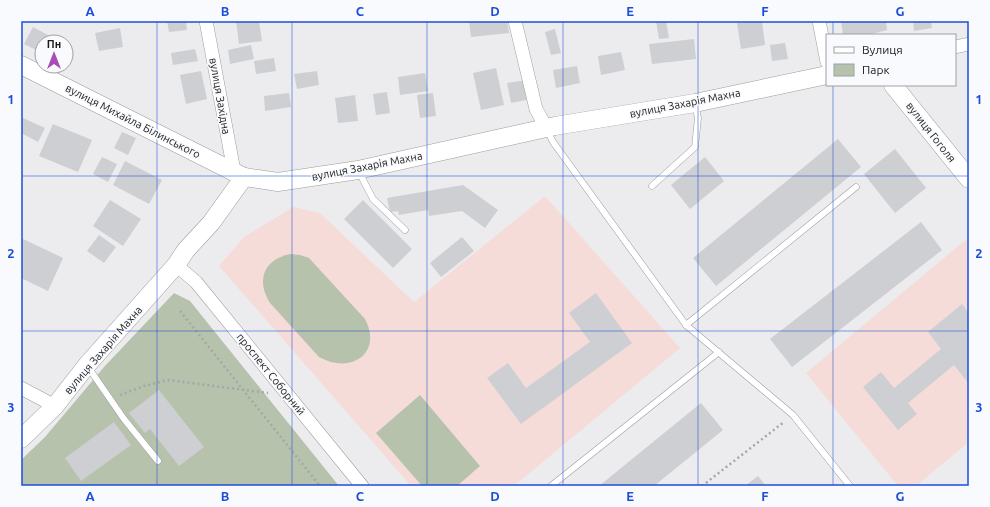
<svg xmlns="http://www.w3.org/2000/svg" width="990" height="507" font-family="Ubuntu,sans-serif">
<style>
.education{fill:#f6dcd8}
.green{fill:#b7c2ad}
.building{fill:#cecfd2}
.lines{fill:none;stroke-linecap:round;stroke-linejoin:round}
.lane-casing{stroke:#9b9c9e;stroke-width:7}
.street-casing{stroke:#9b9c9e;stroke-width:14}
.secondary-casing{stroke:#9b9c9e;stroke-width:19}
.path{stroke:#a6a6a8;stroke-width:2.5;stroke-dasharray:2 3;stroke-linecap:butt}
.lane{stroke:#fff;stroke-width:6}
.street{stroke:#fff;stroke-width:13}
.secondary{stroke:#fff;stroke-width:18}
.grid{fill:none;stroke:#1d4ed8;stroke-width:1;stroke-opacity:0.55}
.labels{text-anchor:middle;dominant-baseline:central;stroke-width:3;stroke-linejoin:round;paint-order:stroke}
.street-label{font-size:11px;fill:#1a1a1b;stroke:#f9fafd}
.neatline{fill:none;stroke:#1d4ed8;stroke-width:1.5}
.grid-label{font-size:13px;text-anchor:middle;font-weight:bold;fill:#1d4ed8}
</style>
<rect width="100%" height="100%" fill="#ececef"/>
<g class="education">
<polygon points="545,196 680,348 514,486 411,486 219,266 244,237 293,207 320,213 414,302"/>
<polygon points="968,238 969,442 916,486 898,486 806,373"/>
</g>
<g class="green">
<path d="M290 254 300 255 309 258 365 319C383 353 351 375 319 357L270 303C256 281 263 260 290 254Z"/>
<polygon points="174,293 190,301 339,486 21,486 21,460 45,437 104,367"/>
<polygon points="420,395 480,466 457,486 422,486 376,433"/>
</g>
<g class="building">
<polygon points="167,21 186,21 187,30 169,32"/>
<polygon points="236,21 259,21 262,41 239,44"/>
<polygon points="469,21 507,21 509,33 471,37"/>
<polygon points="656,21 666,21 669,38 659,39"/>
<polygon points="762,21 765,45 741,49 737,23"/>
<polygon points="841,21 886,21 887,30 868,35 843,35"/>
<polygon points="913,21 931,21 932,28 914,31"/>
<polygon points="33,27 61,42 42,42 42,53 24,44"/>
<polygon points="120,28 123,47 99,51 95,33"/>
<polygon points="555,29 561,53 551,55 545,32"/>
<polygon points="694,39 696,59 652,64 649,44"/>
<polygon points="785,43 788,59 772,61 770,45"/>
<polygon points="251,45 254,59 230,64 228,50"/>
<polygon points="195,49 198,61 173,65 171,53"/>
<polygon points="621,52 625,70 601,75 598,56"/>
<polygon points="274,58 276,71 256,74 254,61"/>
<polygon points="577,66 580,83 556,88 553,70"/>
<polygon points="496,68 504,105 481,110 473,73"/>
<polygon points="201,71 207,99 186,104 180,75"/>
<polygon points="317,71 319,85 297,89 294,74"/>
<polygon points="425,73 428,91 400,95 398,77"/>
<polygon points="528,80 532,99 511,103 507,83"/>
<polygon points="387,92 390,113 376,115 373,94"/>
<polygon points="289,93 291,107 265,111 264,96"/>
<polygon points="433,93 436,116 420,118 417,95"/>
<polygon points="355,95 358,121 338,123 335,98"/>
<polygon points="23,118 45,128 38,142 21,133 21,122"/>
<polygon points="53,124 92,140 78,172 39,156"/>
<polygon points="122,132 136,138 128,155 114,148"/>
<polygon points="838,139 861,167 716,286 693,258"/>
<polygon points="895,149 926,188 895,213 864,174"/>
<polygon points="102,157 117,164 108,182 93,174"/>
<polygon points="705,157 724,181 690,209 671,185"/>
<polygon points="125,161 162,180 149,204 113,185"/>
<polygon points="463,185 498,210 485,228 462,211 429,216 428,210 399,215 398,211 390,212 387,198"/>
<polygon points="110,200 141,219 123,246 93,226"/>
<polygon points="363,200 412,249 393,268 344,219"/>
<polygon points="921,222 942,250 792,367 770,339"/>
<polygon points="99,235 116,247 104,263 87,251"/>
<polygon points="462,237 474,251 441,277 430,263"/>
<polygon points="21,238 63,258 48,291 21,278"/>
<polygon points="596,293 632,343 521,424 487,378 508,363 526,388 590,342 569,313"/>
<polygon points="962,304 969,313 969,384 954,365 908,403 917,414 898,430 863,387 881,372 894,388 941,349 928,332"/>
<polygon points="159,390 204,447 179,466 150,429 145,433 129,413"/>
<polygon points="701,403 723,430 654,486 599,486"/>
<polygon points="114,422 131,445 81,481 65,458"/>
<polygon points="758,476 766,486 745,486"/>
</g>
<g class="lines">
<defs>
<g id="lane">
<polyline points="547,130 553,142 686,325 793,415 850,486"/>
<polyline points="359,172 373,199 405,230"/>
<polyline points="652,186 695,147 698,118 695,104"/>
<polyline points="686,325 856,187"/>
<polyline points="88,367 124,419 158,461"/>
<polyline points="551,486 719,352"/>
</g>
<g id="street">
<polyline points="206,21 234,171"/>
<polyline points="515,21 536,109 547,129"/>
<polyline points="819,21 827,62"/>
<polyline points="955,47 969,44"/>
<polyline points="176,265 196,282 362,486"/>
<polyline points="21,388 55,406"/>
</g>
<g id="secondary">
<polyline points="21,65 244,177"/>
<polyline points="893,85 969,179"/>
<polyline points="21,439 55,406 87,365 176,265 186,250 211,223 244,177 278,182 358,170 555,126 695,103 827,75"/>
</g>
</defs>
<use href="#lane" class="lane-casing"/>
<use href="#street" class="street-casing"/>
<use href="#secondary" class="secondary-casing"/>
<g class="path">
<polyline points="180,311 320,486"/>
<polyline points="120,395 144,386 168,380 268,393"/>
<polyline points="702,486 784,422"/>
</g>
<use href="#lane" class="lane"/>
<use href="#street" class="street"/>
<use href="#secondary" class="secondary"/>
</g>
<path class="grid" d="M157 21V486M292 21V486M427 21V486M563 21V486M698 21V486M833 21V35M833 85V486M21 176H969M21 331H969"/>
<g class="labels">
<g class="street-label">
<text transform="translate(220 96) rotate(80)">вулиця Західна</text>
<text transform="translate(685 103) rotate(-11)">вулиця Захарія Махна</text>
<text transform="translate(133 121) rotate(27)">вулиця Михайла Білинського</text>
<text transform="translate(931 132) rotate(52)">вулиця Гоголя</text>
<text transform="translate(367 166) rotate(-11)">вулиця Захарія Махна</text>
<text transform="translate(103 350) rotate(-49)">вулиця Захарія Махна</text>
<text transform="translate(271 374) rotate(51)">проспект Соборний</text>
</g>
</g>
<rect width="990" height="507" fill="none" stroke="#f9fafd" stroke-width="44"/>
<rect x="826" y="34" width="130" height="52" fill="#f9fafd" stroke="#a0a0a3"/>
<rect x="834" y="47" width="20" height="6" fill="#ffffff" stroke="#a0a0a3"/>
<text x="862" y="54" font-size="12" fill="#1a1a1b">Вулиця</text>
<rect x="834" y="64" width="20" height="12" fill="#b7c2ad" stroke="#a0a0a3"/>
<text x="862" y="74" font-size="12" fill="#1a1a1b">Парк</text>
<g transform="translate(54 54)"><circle r="19" fill="#f9fafd" stroke="#a0a0a3"/>
<path d="M0-3L7 15L0 10L-7 15Z" fill="#a84cb6"/>
<text y="-6" font-size="11" font-weight="bold" text-anchor="middle" fill="#1a1a1b">Пн</text>
</g>
<rect x="22" y="22" width="946" height="463" class="neatline"/>
<g class="grid-label">
<text x="90" y="16">A</text>
<text x="225" y="16">B</text>
<text x="360" y="16">C</text>
<text x="495" y="16">D</text>
<text x="630" y="16">E</text>
<text x="765" y="16">F</text>
<text x="900" y="16">G</text>
<text x="11" y="104">1</text>
<text x="979" y="104">1</text>
<text x="11" y="258">2</text>
<text x="979" y="258">2</text>
<text x="11" y="412">3</text>
<text x="979" y="412">3</text>
<text x="90" y="501">A</text>
<text x="225" y="501">B</text>
<text x="360" y="501">C</text>
<text x="495" y="501">D</text>
<text x="630" y="501">E</text>
<text x="765" y="501">F</text>
<text x="900" y="501">G</text>
</g>
</svg>
